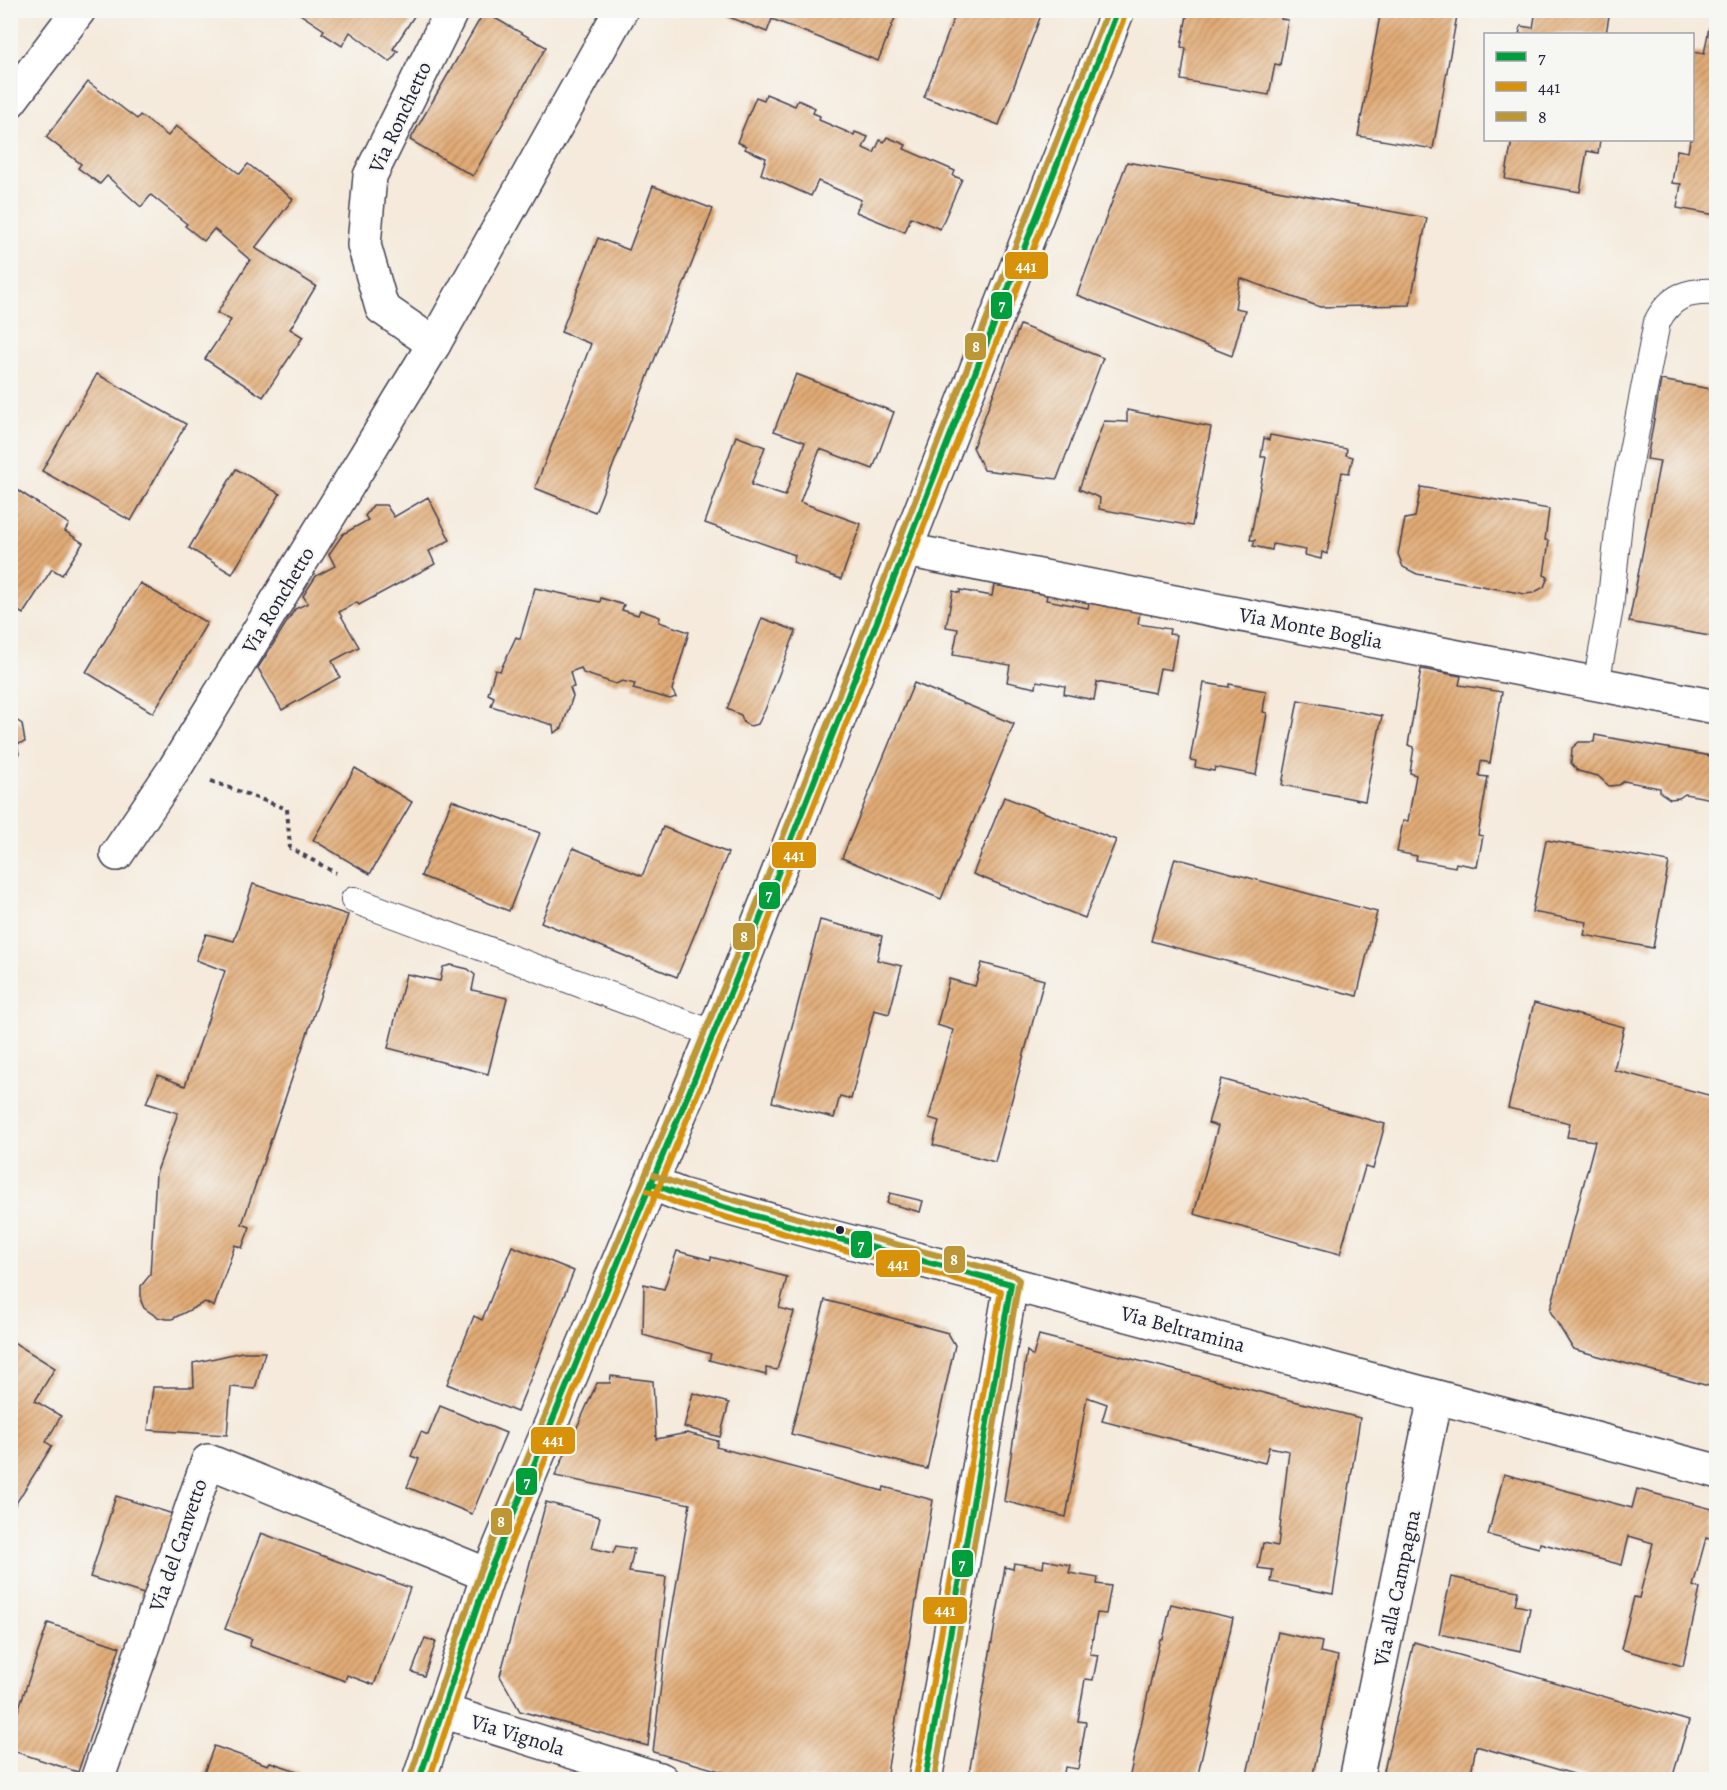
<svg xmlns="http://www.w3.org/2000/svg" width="1727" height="1790" font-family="Alegreya,serif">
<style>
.building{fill:url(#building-hatch)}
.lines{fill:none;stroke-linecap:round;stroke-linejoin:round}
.lane-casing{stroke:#424053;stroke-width:28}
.street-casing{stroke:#424053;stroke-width:36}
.secondary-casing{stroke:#424053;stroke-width:36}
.path{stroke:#424053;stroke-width:4;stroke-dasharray:4.5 4.5;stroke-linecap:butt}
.lane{stroke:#fff;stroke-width:26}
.street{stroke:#fff;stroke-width:33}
.secondary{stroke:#fff;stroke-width:33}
.bus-1-casing{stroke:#f6f6f2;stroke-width:10}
.bus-2-casing{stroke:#f6f6f2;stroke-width:10}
.bus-3-casing{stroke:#f6f6f2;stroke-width:10}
.bus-1{stroke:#009f3c;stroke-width:6}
.bus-2{stroke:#d79209;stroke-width:6}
.bus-3{stroke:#bd9636;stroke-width:6}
.bus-dot{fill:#22223b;stroke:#f6f6f2;stroke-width:2}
.labels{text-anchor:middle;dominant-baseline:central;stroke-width:4.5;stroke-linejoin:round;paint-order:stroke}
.street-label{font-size:21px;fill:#22223b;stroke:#f6f6f2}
.line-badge{stroke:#f6f6f2;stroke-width:2}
.badge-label{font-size:16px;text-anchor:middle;font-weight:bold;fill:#fff}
</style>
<defs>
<pattern id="building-hatch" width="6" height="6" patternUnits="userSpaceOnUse" patternTransform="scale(1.5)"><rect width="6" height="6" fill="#e1ab76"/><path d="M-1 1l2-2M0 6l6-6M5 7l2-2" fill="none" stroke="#b68b62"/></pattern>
</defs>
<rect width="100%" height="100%" fill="#f6f6f2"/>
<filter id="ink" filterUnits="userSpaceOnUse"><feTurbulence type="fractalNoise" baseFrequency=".0167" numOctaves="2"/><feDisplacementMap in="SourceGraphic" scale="12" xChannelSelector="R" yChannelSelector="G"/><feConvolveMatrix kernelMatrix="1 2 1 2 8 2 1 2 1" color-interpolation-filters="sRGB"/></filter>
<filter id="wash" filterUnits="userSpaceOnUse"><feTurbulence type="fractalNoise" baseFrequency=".008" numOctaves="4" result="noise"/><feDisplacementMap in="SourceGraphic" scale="24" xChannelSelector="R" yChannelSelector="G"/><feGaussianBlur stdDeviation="1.35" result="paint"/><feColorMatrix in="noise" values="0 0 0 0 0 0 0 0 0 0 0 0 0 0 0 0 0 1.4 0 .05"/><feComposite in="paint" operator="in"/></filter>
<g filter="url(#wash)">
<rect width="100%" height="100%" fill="#f5eadb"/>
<g id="blocks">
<g class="building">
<polygon points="294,10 418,10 393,49 398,51 390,62 350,32 342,46 322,33 324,30"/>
<polygon points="898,10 878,61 772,19 767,32 714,11"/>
<polygon points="957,10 1043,10 999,125 924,97"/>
<polygon points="1188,10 1283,10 1281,19 1288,20 1280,65 1275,64 1269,95 1181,80 1186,48 1181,47"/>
<polygon points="1381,10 1458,10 1433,149 1358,136"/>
<polygon points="1536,10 1610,10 1606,34 1519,34 1521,26 1533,28"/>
<polygon points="484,12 546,47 473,176 410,140"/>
<polygon points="1709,28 1716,29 1716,215 1677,208 1681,184 1672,183 1677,150 1688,152 1690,140 1692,140 1692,57 1693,52 1704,54"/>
<polygon points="88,82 137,119 140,115 168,136 176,126 240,174 248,164 293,199 255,248 316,286 290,329 303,337 263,397 205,359 231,320 217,313 250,260 214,229 204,241 185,226 187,224 151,195 141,207 107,176 100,184 78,168 81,164 46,137"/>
<polygon points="766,94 795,106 798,100 815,108 813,113 820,116 819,120 854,135 855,132 868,137 863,148 874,153 880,140 884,142 887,137 906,145 904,149 955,171 953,176 962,179 940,229 911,217 905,232 856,212 861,200 818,181 811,196 761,174 766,158 745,149 746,146 737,142 756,97 764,100"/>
<polygon points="1512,140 1600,140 1598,153 1587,151 1580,192 1505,179"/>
<polygon points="1127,162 1427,218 1410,305 1320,307 1240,278 1235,308 1245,310 1232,356 1077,295"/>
<polygon points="653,186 713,209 595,512 535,488 591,344 561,332 598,238 629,250"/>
<polygon points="1020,325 1103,358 1057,479 984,470 973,447"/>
<polygon points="97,374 186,424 131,521 42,471"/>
<polygon points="796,374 894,412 873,469 820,449 800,502 861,524 841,579 793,562 795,555 705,523 736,436 765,447 751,485 785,496 805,442 774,431"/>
<polygon points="1661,380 1716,390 1716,637 1629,622 1660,461 1647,459"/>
<polygon points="1127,410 1211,427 1192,526 1099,509 1100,498 1079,489 1104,421 1127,422"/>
<polygon points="1270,435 1347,449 1346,455 1353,457 1349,473 1342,472 1327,554 1322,552 1321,559 1305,555 1306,550 1273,544 1272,550 1253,546 1255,540 1250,540 1266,457 1261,457 1264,438 1269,440"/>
<polygon points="236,469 280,494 232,574 189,548"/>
<polygon points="1421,487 1549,509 1545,540 1549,541 1544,575 1548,577 1544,587 1533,593 1525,594 1417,574 1403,567 1398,554 1405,519 1415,517"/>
<polygon points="16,489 69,524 65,531 83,543 62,575 52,569 23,614 10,606 10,497"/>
<polygon points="428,497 450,540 429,551 435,564 359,605 357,602 339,612 359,647 332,661 340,677 282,710 258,668 295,609 308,603 303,596 316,576 335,566 329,554 343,534 368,520 365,516 373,505 386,505 394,517"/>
<polygon points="140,583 207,623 153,713 86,672"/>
<polygon points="994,585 1047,595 1046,600 1088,608 1089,603 1140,612 1138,624 1170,629 1169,634 1177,635 1171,670 1160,668 1155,693 1097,682 1094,700 1064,694 1065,686 1037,681 1036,688 1007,682 1010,665 953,655 958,629 946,627 953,591 960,593 960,590 992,596"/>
<polygon points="535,588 600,602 601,598 624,605 622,610 638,615 640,610 660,617 659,622 689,632 672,690 676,697 670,699 633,689 635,684 622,681 616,684 583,673 581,668 570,672 574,687 570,688 573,696 562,728 554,733 553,725 491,706 494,697 488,694 495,670 500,671 516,637 520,639"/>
<polygon points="762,618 796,631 765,710 758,724 750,726 744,723 741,715 727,709"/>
<polygon points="1421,669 1461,676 1459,685 1502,692 1490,763 1481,761 1479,776 1488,777 1478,835 1483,836 1477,867 1456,863 1455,867 1416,860 1417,856 1397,852 1403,821 1408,821 1416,775 1410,773 1414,747 1408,745"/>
<polygon points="914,683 1014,724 941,899 842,858"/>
<polygon points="1204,683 1229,687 1229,684 1266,691 1263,712 1267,713 1256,775 1215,767 1214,771 1195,767 1196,761 1190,760"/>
<polygon points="1298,700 1382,716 1365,801 1282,785"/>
<polygon points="10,716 22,724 25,742 17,744 19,754 10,766"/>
<polygon points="1595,735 1716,757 1716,780 1712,799 1685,794 1679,798 1670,799 1660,792 1660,788 1624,781 1619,785 1609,786 1598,776 1578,771 1571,763 1572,748 1579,742 1594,742"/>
<polygon points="355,768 412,802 370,874 313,840"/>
<polygon points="1004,797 1116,840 1085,918 973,874"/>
<polygon points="452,800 540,833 509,911 421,876"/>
<polygon points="663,827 728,853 677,977 541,922 573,848 642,876"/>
<polygon points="1546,840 1669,862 1653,948 1584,935 1587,922 1532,912"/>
<polygon points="1175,858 1377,912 1357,996 1151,941"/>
<polygon points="253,884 348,915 242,1224 250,1227 242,1248 235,1245 214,1307 205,1302 172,1319 167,1319 157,1317 144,1308 141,1301 141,1286 150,1275 156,1174 178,1113 146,1103 158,1075 185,1086 225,971 196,960 206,934 234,941"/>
<polygon points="820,920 882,936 877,960 902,966 889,1014 874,1010 851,1099 840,1096 834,1118 772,1102"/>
<polygon points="982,963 1044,980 995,1162 933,1145 939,1121 929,1118 953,1030 937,1025 949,979 975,986"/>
<polygon points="451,965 468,969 475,975 472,990 507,998 488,1074 388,1048 406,974 440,981 443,967"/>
<polygon points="1534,1003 1624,1027 1614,1070 1716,1097 1716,1388 1573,1349 1550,1311 1595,1141 1567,1137 1570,1123 1508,1108"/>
<polygon points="1221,1079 1385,1124 1373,1169 1365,1167 1340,1254 1194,1214 1218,1126 1208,1123"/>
<polygon points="890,1193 923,1201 920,1212 887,1203"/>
<polygon points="512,1246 574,1271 517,1412 447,1384 474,1316 482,1320"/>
<polygon points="677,1251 711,1260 711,1257 787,1277 779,1308 794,1312 777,1370 766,1368 766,1375 709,1360 711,1354 643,1335 644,1284 664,1289"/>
<polygon points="825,1300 948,1333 955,1345 927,1469 791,1434"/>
<polygon points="1039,1335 1360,1418 1333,1594 1271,1582 1273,1570 1258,1568 1263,1543 1278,1546 1289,1451 1269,1447 1265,1463 1102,1421 1107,1404 1087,1397 1066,1517 1004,1501 1027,1351 1033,1356"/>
<polygon points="10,1340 55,1368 35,1401 61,1416 46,1442 52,1446 10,1513"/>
<polygon points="242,1352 265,1352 255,1389 231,1387 227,1435 148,1430 153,1387 194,1387 193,1363"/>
<polygon points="611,1376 653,1381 656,1439 687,1433 718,1441 716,1447 883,1491 884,1487 933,1500 886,1779 748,1779 653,1752 665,1651 690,1504 555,1476 597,1383 610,1383"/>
<polygon points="693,1393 729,1403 720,1437 684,1427"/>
<polygon points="440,1406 506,1433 472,1514 407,1487 419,1459 411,1456 421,1432 428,1435"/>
<polygon points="1504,1474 1632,1508 1637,1489 1716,1510 1713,1540 1706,1538 1693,1586 1700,1589 1683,1666 1621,1649 1634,1597 1639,1598 1653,1543 1629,1536 1622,1565 1540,1543 1539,1548 1488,1535"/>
<polygon points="116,1496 173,1514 147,1595 90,1577"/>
<polygon points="546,1502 600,1517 592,1548 613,1553 616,1546 634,1549 629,1572 666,1577 648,1746 520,1711 500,1676"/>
<polygon points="261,1533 410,1588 374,1685 347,1675 345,1681 249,1646 252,1639 225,1629"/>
<polygon points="1044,1560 1071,1565 1069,1573 1098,1578 1097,1584 1111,1586 1106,1614 1097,1613 1090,1654 1098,1655 1093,1680 1085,1679 1078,1721 1086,1722 1078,1769 1065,1767 1063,1779 968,1779 1005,1567 1013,1569 1014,1563 1043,1568"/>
<polygon points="1451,1577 1518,1591 1515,1605 1530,1608 1521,1651 1439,1634"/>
<polygon points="1171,1604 1233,1618 1197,1779 1129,1779 1160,1639 1163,1639"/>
<polygon points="48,1623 120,1647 78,1772 10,1750 10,1734"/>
<polygon points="1278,1632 1322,1642 1320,1652 1338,1656 1312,1779 1246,1779"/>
<polygon points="425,1638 436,1642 424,1676 412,1672"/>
<polygon points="1414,1642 1689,1721 1672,1779 1591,1779 1476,1746 1470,1779 1382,1779"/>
<polygon points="214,1746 268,1765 270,1762 300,1772 299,1775 311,1779 205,1779 202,1778"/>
</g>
</g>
</g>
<g filter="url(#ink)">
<use href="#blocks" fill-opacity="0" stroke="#424053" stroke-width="1.5"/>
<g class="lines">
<defs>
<g id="lane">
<path d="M1596 684 1610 608 1620 513 1657 322C1670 296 1688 290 1716 292"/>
<polyline points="354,900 712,1033"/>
</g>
<g id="street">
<polyline points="434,344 382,308 364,245 370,176 452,10"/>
<polyline points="906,550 1716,707"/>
<polyline points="117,854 175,768 434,344 621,10"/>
<polyline points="1011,1284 1716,1471"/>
<polyline points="442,1711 662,1780"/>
<polyline points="97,1780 208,1461 488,1575"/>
<polyline points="1356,1780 1435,1397"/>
</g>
<g id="secondary">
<polyline points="10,101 79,10"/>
<polyline points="651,1183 681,1195 809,1231 1011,1284 925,1780"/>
<polyline points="419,1780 488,1575 737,977 1118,10"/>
</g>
</defs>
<use href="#lane" class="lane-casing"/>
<use href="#street" class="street-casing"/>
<use href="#secondary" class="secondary-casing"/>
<polyline class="path" points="211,781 287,809 290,848 336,873"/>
<use href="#lane" class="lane"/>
<use href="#street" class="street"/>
<use href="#secondary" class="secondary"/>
<defs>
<g id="bus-1">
<polyline points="651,1183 681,1195 809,1231 1011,1284 925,1780"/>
<polyline points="419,1780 488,1575 737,977 1118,10"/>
</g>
<g id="bus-2">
<polyline points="648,1191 679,1204 807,1240 1001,1291 916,1778"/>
<polyline points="429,1780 496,1578 745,980 1126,13"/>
</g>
<g id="bus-3">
<polyline points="654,1175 684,1186 811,1222 1013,1275 1019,1280 934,1780"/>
<polyline points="410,1777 480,1572 729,974 1108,10"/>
</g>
</defs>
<use href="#bus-1" class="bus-1-casing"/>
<use href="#bus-2" class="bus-2-casing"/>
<use href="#bus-3" class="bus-3-casing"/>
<use href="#bus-1" class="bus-1"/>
<use href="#bus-2" class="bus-2"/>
<use href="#bus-3" class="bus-3"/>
</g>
</g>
<circle class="bus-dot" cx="840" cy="1230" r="5"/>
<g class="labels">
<g class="street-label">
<text transform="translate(400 117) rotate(-65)">Via Ronchetto</text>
<text transform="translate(278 600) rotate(-59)">Via Ronchetto</text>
<text transform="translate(1311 628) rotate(11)">Via Monte Boglia</text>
<text transform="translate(1183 1329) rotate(15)">Via Beltramina</text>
<text transform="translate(178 1545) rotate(-71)">Via del Canvetto</text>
<text transform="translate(1397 1588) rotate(-78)">Via alla Campagna</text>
<text transform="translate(518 1735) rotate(17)">Via Vignola</text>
</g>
</g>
<g class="line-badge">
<rect x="1004" y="251" width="45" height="29" rx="6" fill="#d79209"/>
<rect x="990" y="291" width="23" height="29" rx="6" fill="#009f3c"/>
<rect x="964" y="332" width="23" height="29" rx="6" fill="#bd9636"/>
<rect x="771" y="841" width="46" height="28" rx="6" fill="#d79209"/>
<rect x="758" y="881" width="23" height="29" rx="6" fill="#009f3c"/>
<rect x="732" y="922" width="24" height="29" rx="6" fill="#bd9636"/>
<rect x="850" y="1230" width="23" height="29" rx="6" fill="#009f3c"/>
<rect x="943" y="1245" width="23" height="29" rx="6" fill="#bd9636"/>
<rect x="875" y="1249" width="46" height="29" rx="6" fill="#d79209"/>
<rect x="530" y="1426" width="46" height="29" rx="6" fill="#d79209"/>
<rect x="515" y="1467" width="23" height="29" rx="6" fill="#009f3c"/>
<rect x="490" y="1507" width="23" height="29" rx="6" fill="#bd9636"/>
<rect x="951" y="1549" width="23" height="29" rx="6" fill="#009f3c"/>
<rect x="922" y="1596" width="46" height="29" rx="6" fill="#d79209"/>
</g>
<g class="badge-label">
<text x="1026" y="272">441</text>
<text x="1002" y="311">7</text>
<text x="976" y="352">8</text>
<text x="794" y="861">441</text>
<text x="769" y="901">7</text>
<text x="744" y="942">8</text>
<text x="861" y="1251">7</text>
<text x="954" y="1265">8</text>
<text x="898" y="1270">441</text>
<text x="553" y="1446">441</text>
<text x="527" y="1488">7</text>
<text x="501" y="1527">8</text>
<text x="962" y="1570">7</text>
<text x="945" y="1616">441</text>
</g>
<rect width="1727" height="1790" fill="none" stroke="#f6f6f2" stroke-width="36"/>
<rect x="1484" y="33" width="210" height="108" fill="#f6f6f2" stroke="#a1a1a9" stroke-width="1.5"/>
<rect x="1496" y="52" width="30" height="9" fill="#009f3c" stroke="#a1a1a9" stroke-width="1.5"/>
<text x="1538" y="63" font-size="18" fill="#22223b">7</text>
<rect x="1496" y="82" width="30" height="9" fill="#d79209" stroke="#a1a1a9" stroke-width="1.5"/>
<text x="1538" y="93" font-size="18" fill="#22223b">441</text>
<rect x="1496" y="112" width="30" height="9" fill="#bd9636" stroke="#a1a1a9" stroke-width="1.5"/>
<text x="1538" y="123" font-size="18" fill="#22223b">8</text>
</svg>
